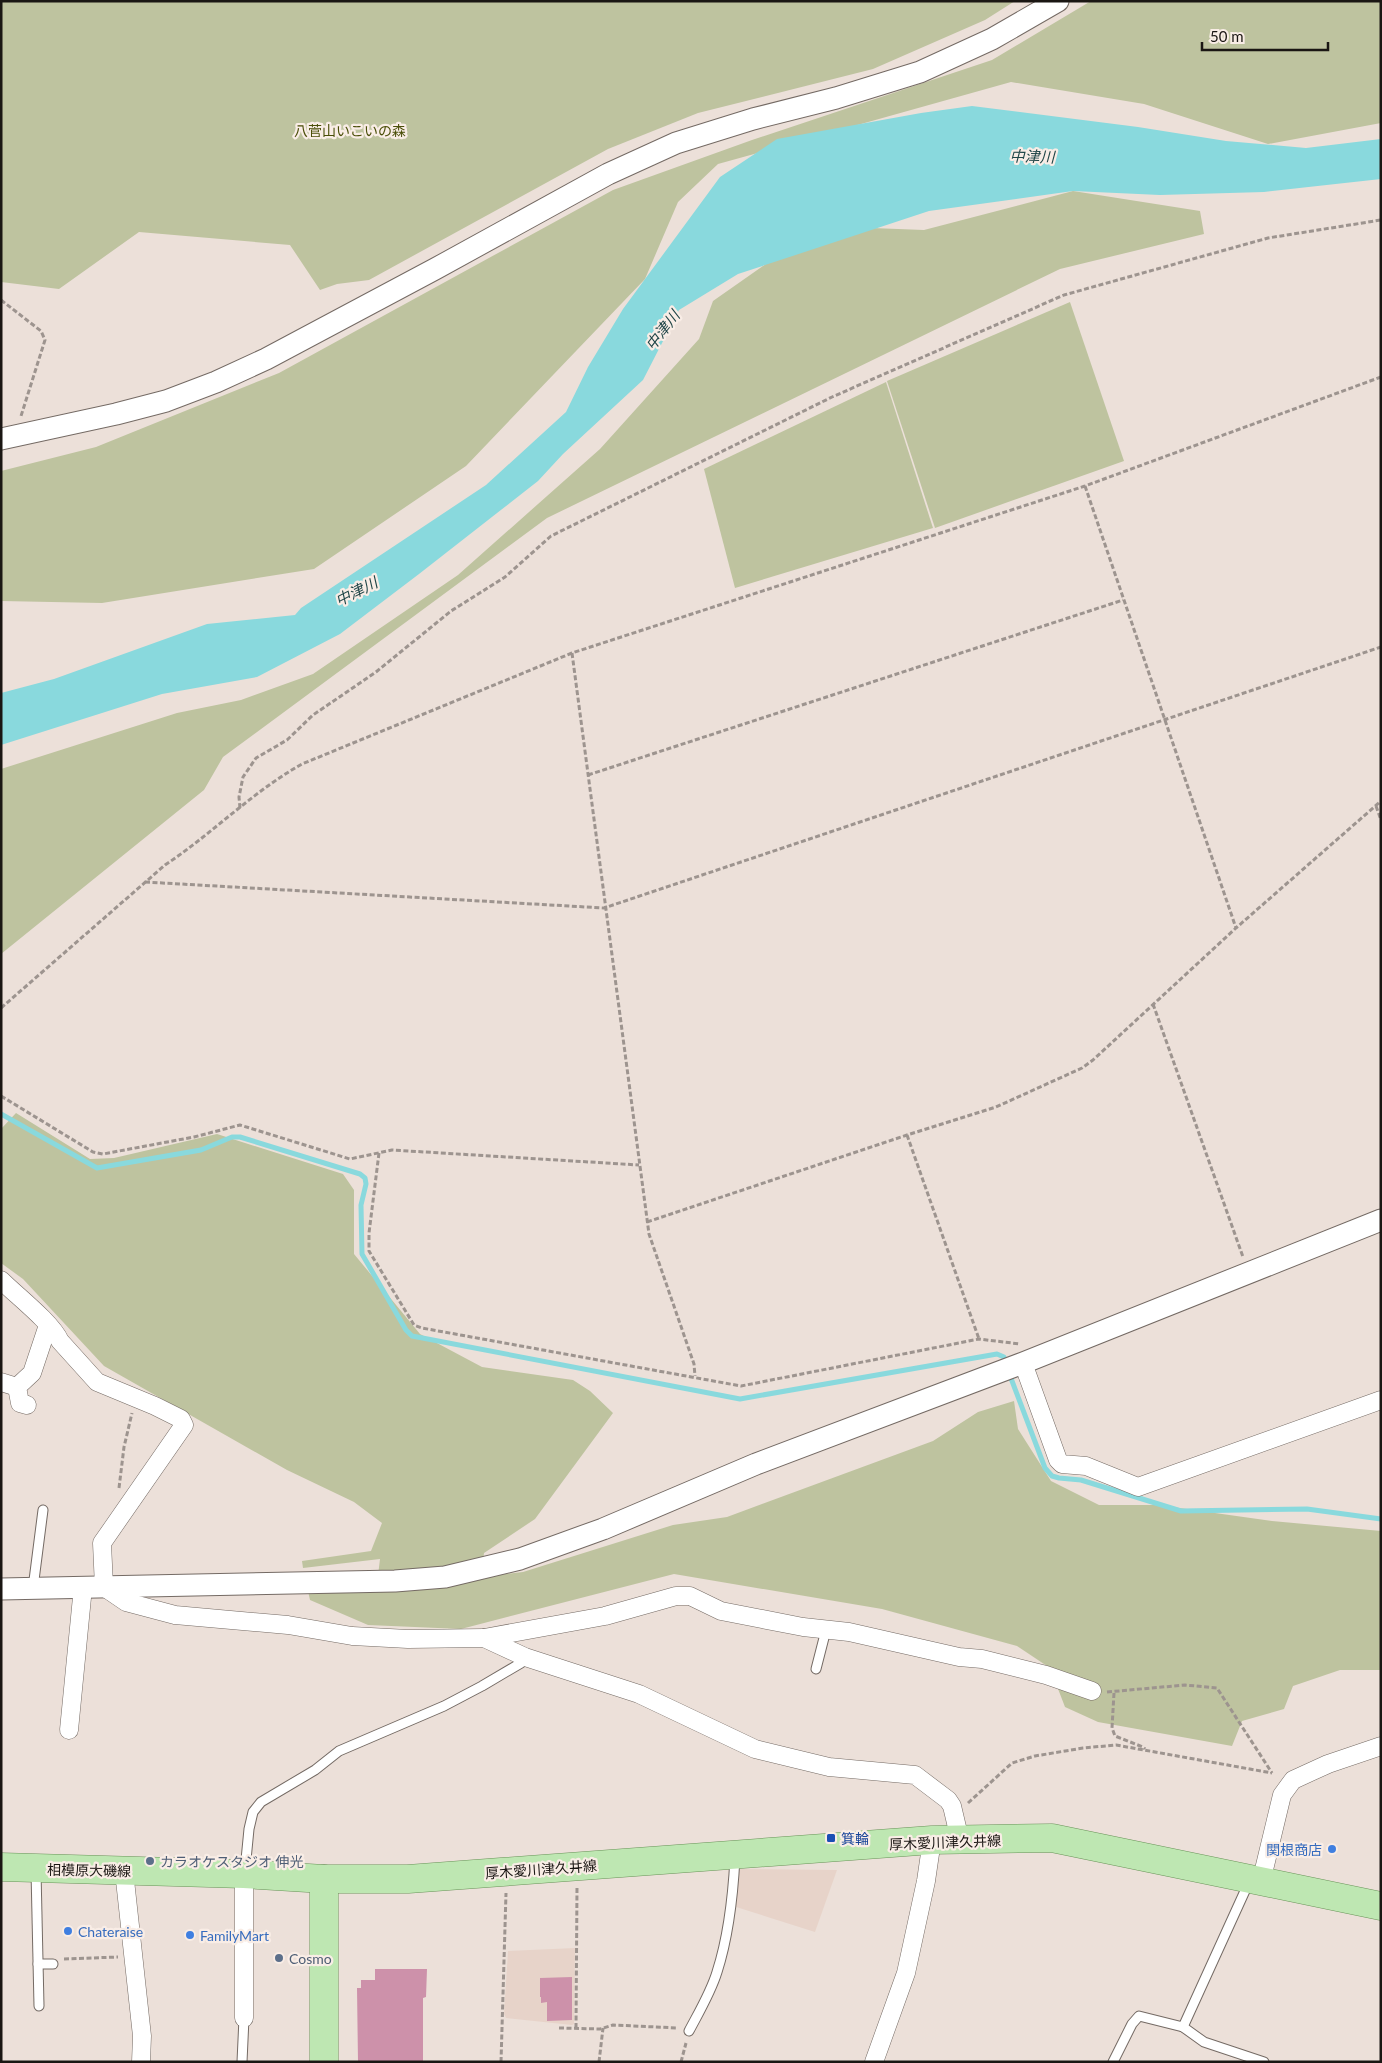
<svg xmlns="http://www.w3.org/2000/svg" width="1382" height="2063" font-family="Lato,'Noto Sans JP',sans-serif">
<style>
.built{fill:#e7d3c9}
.green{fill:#bec39f}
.water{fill:#89d9dd}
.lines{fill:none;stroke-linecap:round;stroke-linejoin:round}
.stream{stroke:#89d9dd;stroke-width:5}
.building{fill:#cd91aa}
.service-casing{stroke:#746a64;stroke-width:11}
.minor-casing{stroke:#746a64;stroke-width:19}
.tertiary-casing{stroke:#746a64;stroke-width:23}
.primary-casing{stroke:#699359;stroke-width:29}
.path{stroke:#9d948f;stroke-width:3;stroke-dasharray:5 2.5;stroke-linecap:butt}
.service{stroke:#fff;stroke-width:9}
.minor{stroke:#fff;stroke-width:18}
.tertiary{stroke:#fff;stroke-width:21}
.primary{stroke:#bee7b2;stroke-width:28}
.transit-dot{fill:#1a4fb4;stroke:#f9ede6;stroke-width:2}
.shop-dot{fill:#3f7fe0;stroke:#f9ede6;stroke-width:2}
.service-dot{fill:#5c6f8a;stroke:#f9ede6;stroke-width:2}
.labels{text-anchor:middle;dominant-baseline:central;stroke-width:4.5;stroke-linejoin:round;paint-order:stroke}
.park-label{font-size:14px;fill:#4a4e08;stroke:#f9ede6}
.transit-label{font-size:14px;fill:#164399;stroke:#f9ede6;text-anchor:start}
.street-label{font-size:14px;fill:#1a1613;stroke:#f9ede6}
.shop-label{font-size:14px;fill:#366cbe;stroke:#f9ede6;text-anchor:start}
.service-label{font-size:14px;fill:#4e5e75;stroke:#f9ede6;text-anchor:start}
.water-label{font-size:15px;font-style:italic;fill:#1f4547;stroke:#f9ede6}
</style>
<rect width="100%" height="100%" fill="#ece0d9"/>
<g class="built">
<polygon points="740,1869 837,1870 815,1932 733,1906 737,1872"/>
<polygon points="575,1948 574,2024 572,2025 506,2018 504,2014 508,1951"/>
</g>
<g class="green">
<polygon points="1,1 1015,1 985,20 873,69 698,113 608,149 369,280 337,284 320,290 290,245 139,232 59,289 1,282"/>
<polygon points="1091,1 1381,1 1381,123 1268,144 1144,104 1011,82 718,164 678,202 645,279 466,466 314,569 102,603 1,601 1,471 96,447 279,373 613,190 752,140 992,60"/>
<polygon points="1073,191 1200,211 1204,234 1060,269 547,518 223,757 204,790 1,954 1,769 177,713 241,700 313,674 458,575 600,449 699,339 713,301 820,226 924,230"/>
<polygon points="1070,302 1124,461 935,528 887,381"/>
<polygon points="886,382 933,528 735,588 704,469"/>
<polygon points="16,1113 90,1159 114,1158 217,1134 343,1174 354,1190 354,1254 420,1334 482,1367 573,1380 590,1391 613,1413 535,1519 484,1553 481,1577 523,1572 673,1525 727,1517 933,1441 978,1412 1014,1401 1018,1429 1051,1481 1099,1505 1158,1505 1272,1521 1381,1531 1381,1670 1340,1670 1293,1686 1284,1709 1242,1721 1232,1746 1098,1722 1065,1707 1050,1668 1017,1646 882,1609 674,1574 461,1629 368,1625 310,1600 308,1591 377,1584 380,1559 303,1568 302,1561 371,1551 382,1523 354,1502 287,1470 104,1366 23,1279 1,1263 1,1129"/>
</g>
<polygon class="water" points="972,106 1138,127 1226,141 1306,148 1381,139 1381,179 1264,192 1160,195 1073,191 929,211 738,274 679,310 643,380 563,454 538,481 419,574 340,634 257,677 162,694 1,745 1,693 54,679 207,624 295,615 301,608 486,485 566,412 588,367 623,309 720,177 777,139 921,113"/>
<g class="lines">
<g class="stream">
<polyline points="1,1114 97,1168 201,1150 232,1137 240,1137 360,1174 365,1178 366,1184 361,1205 362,1254 406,1330 412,1336 740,1399 997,1354 1004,1357 1006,1365"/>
<polyline points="1009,1373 1045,1468 1052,1476 1059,1478 1081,1480 1181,1511 1307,1509 1381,1519"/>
</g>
</g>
<g class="building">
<polygon points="375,1969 427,1969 426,1997 423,1998 423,2062 358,2062 357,1988 361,1988 361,1980 375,1980"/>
<polygon points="572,1977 572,2020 547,2021 547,2002 541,2003 541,1997 540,1997 540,1978"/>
</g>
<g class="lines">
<defs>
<g id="service">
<polyline points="33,1588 43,1510"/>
<polyline points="816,1669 826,1630"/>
<polyline points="245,1870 249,1829 253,1812 261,1802 315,1770 339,1751 444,1706 482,1686 521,1663 525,1657"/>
<polyline points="36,1871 39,2006"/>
<polyline points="38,1964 53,1964"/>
<polyline points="1183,2027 1204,2042 1264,2062"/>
<path d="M689 2031C699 2012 711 1992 717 1972 729 1935 733 1896 735 1858"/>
<polyline points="242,2062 244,2018"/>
<polyline points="1113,2062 1132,2024 1139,2016 1183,2027 1249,1882"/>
</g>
<g id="minor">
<path d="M1 1280C17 1296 51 1322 60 1341L97 1382 155 1406 181 1419 184 1425 102 1543 104 1587 126 1602 175 1615 288 1625 352 1636 408 1639 484 1638 525 1657 639 1694 755 1749 829 1767 915 1775 948 1800 952 1806 960 1840"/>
<polyline points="1023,1363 1058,1460 1062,1464 1086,1466 1138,1487 1381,1400"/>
<polyline points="1,1382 17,1387"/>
<polyline points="27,1405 20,1403 17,1387 32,1373 48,1325"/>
<polyline points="484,1638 605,1616 676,1596 690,1596 721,1611 803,1627 849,1632 959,1657 982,1659 1046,1675 1092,1691"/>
<polyline points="69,1730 83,1587"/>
<polyline points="124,1871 142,2036 141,2062"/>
<polyline points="1261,1882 1282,1795 1293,1780 1328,1764 1381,1746"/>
<polyline points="244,2018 244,1874"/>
<polyline points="874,2062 906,1973 926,1881 932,1840"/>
</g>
<g id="tertiary">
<polyline points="1,439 116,414 166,401 216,382 266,359 435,269 608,174 676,143 753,119 836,98 920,72 992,39 1058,1"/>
<polyline points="1,1589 395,1581 445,1577 520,1559 603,1529 756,1464 1023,1363 1381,1220"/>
</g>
<g id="primary">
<polyline points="1,1867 244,1874 324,1879 408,1879 932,1840 1052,1838 1381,1906"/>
<polyline points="324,2062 324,1879"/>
</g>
</defs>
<use href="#service" class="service-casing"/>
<use href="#minor" class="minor-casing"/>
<use href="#tertiary" class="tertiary-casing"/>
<use href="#primary" class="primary-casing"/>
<g class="path">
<polyline points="1,300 41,331 45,340 21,416"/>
<polyline points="1085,486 1236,928"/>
<polyline points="572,653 649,1234 694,1364 695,1376"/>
<polyline points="588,775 1123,600"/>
<polyline points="1376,806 1381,820"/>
<polyline points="240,808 239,797 243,777 256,758 287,740 313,715 376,672 451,611 505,577 551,536 832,397 1064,295 1268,238 1381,220"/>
<polyline points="145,882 604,908 1381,647"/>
<polyline points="1153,1004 1243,1257"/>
<path d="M1 1008 165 865C212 834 252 792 302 764L572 653 1085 486 1381 377"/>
<polyline points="1,1096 93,1152 103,1154 194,1137 240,1125 350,1159 392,1150 639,1165"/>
<polyline points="907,1135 979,1339"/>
<polyline points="379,1153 369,1233 369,1251 414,1325 422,1328 741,1386 979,1339 1020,1344"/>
<polyline points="647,1222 907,1135 996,1107 1082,1068 1093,1060 1236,928 1381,801"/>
<polyline points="119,1488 124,1447 132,1413"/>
<polyline points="1107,1692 1185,1685 1217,1688 1272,1773"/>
<polyline points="1114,1693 1112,1728 1115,1736 1143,1747 1145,1749"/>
<polyline points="968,1803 1012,1763 1035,1756 1083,1748 1116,1745 1272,1773"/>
<polyline points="64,1959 118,1957"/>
<polyline points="559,2028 600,2029 613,2025 678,2028"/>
<polyline points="576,2028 577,1887"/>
<polyline points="501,2062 506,1893"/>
<polyline points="599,2062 603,2028"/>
<polyline points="681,2062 686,2043"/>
</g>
<use href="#service" class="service"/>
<use href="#minor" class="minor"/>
<use href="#tertiary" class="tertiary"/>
<use href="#primary" class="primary"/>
</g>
<rect class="transit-dot" x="826" y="1833" width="10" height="10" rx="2.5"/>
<g class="shop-dot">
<circle cx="1332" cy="1849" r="5"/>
<circle cx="68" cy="1931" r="5"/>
<circle cx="190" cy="1935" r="5"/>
</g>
<g class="service-dot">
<circle cx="150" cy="1861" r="5"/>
<circle cx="279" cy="1958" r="5"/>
</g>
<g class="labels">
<g class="park-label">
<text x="350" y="130">八菅山いこいの森</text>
</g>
<g class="transit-label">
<text x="841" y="1838">箕輪</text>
</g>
<g class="street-label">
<text transform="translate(945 1842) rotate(-2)">厚木愛川津久井線</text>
<text transform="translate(541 1869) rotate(-4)">厚木愛川津久井線</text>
<text transform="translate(89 1870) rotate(1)">相模原大磯線</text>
</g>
<g class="shop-label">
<text x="1322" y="1849" text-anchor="end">関根商店</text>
<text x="78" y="1931">Chateraise</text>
<text x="200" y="1935">FamilyMart</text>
</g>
<g class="service-label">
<text x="160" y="1861">カラオケスタジオ 伸光</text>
<text x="289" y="1958">Cosmo</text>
</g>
<g class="water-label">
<text transform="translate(1032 156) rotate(1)">中津川</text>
<text transform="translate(662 330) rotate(-52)">中津川</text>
<text transform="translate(356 591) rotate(-27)">中津川</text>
</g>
</g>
<rect width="1382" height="2063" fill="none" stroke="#1a1613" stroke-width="5"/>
<path d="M1202 42v8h126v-8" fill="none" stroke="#1a1613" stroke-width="2.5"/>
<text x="1210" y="42" font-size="15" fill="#1a1613" stroke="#f9ede6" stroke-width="4" paint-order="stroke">50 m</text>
</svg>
